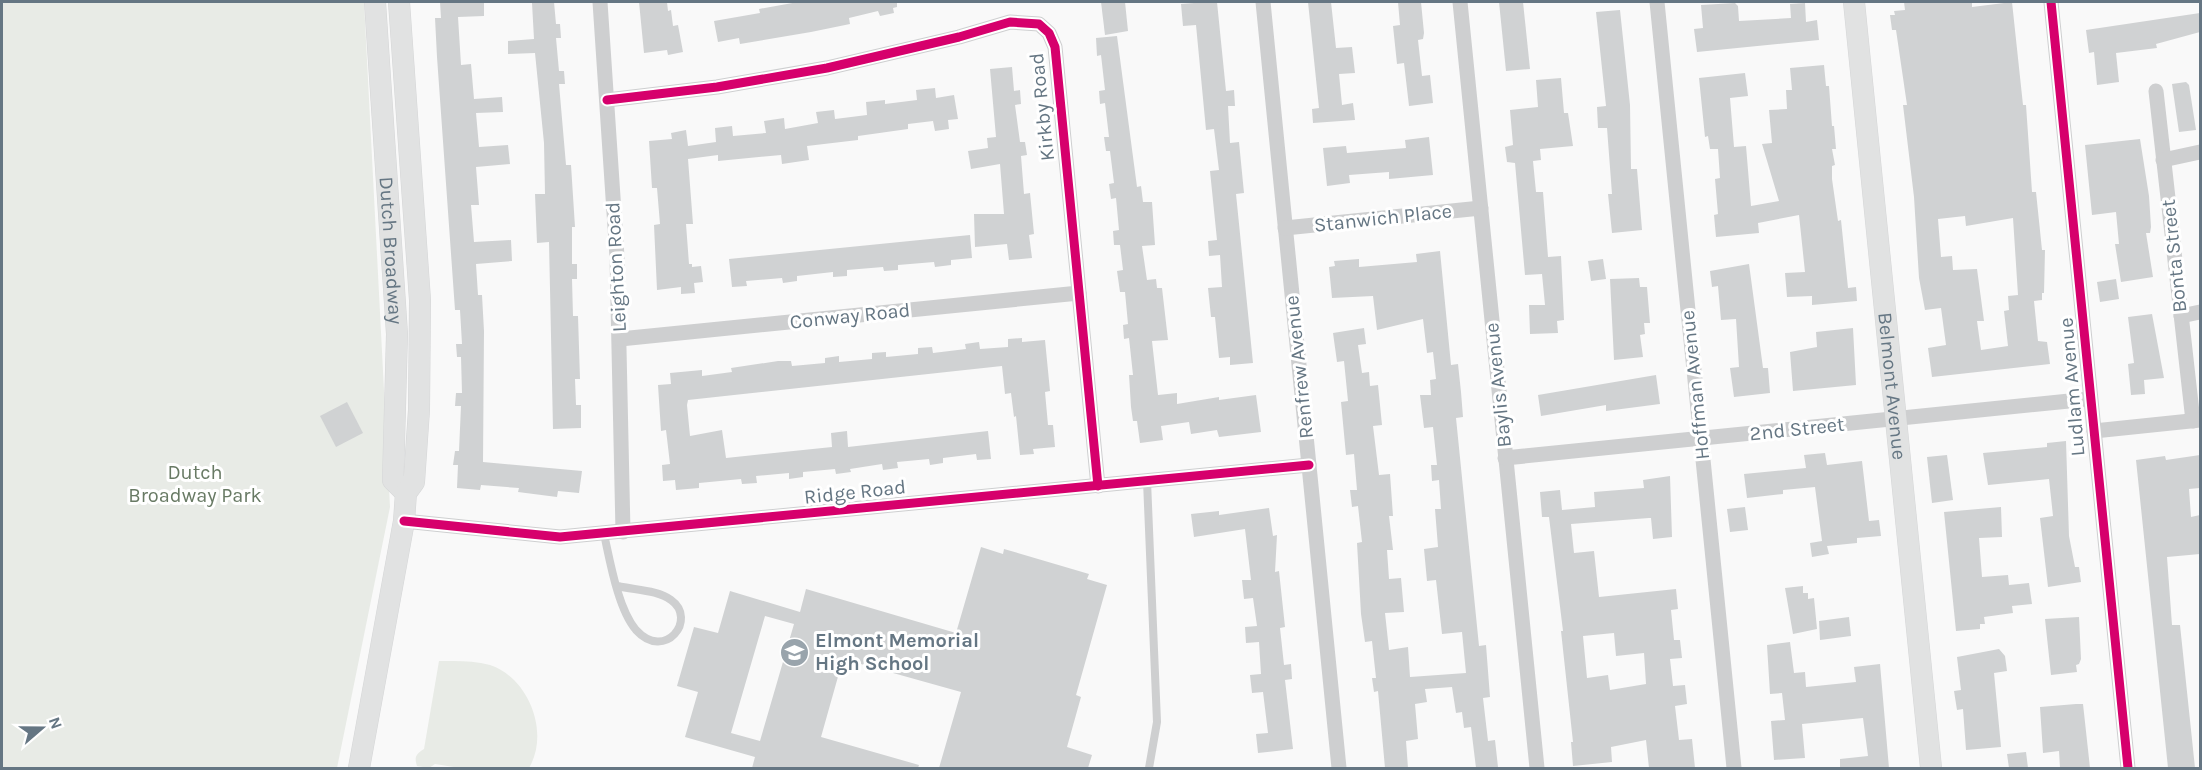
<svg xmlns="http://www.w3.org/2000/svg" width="2202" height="770" font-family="Karla,sans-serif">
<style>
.green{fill:#e8ebe6}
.building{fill:#d0d2d3;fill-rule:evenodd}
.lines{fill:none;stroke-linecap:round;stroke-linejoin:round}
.secondary-casing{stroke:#d5d6d7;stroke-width:22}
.lane{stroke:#cecfd0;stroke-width:8}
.street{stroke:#cecfd0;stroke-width:15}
.secondary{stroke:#e1e2e2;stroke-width:21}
.cycleway-casing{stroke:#fff;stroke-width:13}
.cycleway{stroke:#d6006c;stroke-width:9}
.labels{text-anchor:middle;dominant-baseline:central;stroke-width:6;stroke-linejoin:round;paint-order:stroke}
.street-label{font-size:20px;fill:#657683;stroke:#fff}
.park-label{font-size:20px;fill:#687a64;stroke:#fff}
.poi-label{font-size:20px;font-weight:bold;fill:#657683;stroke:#fff;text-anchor:start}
</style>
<rect width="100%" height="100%" fill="#f9f9f9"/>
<g class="green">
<polygon points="2,2 364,2 390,507 337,768 2,768"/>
<path d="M439 661C456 661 473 660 490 665 529 678 550 733 529 768H460L435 764 429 768 417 766C414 757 416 754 424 749Z"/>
</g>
<g class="building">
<polygon points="440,2 484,2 484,16 458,17 461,65 471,64 474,99 502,97 503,112 476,113 479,147 508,145 510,164 476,167 479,205 471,205 474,242 511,240 512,261 476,264 478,295 482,295 484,331 483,462 582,471 579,493 558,491 557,497 518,492 519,488 481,485 480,490 457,488 458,465 453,465 455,451 459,451 461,406 455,406 456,393 462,393 461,357 457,357 456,344 462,344 460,310 455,310 437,57 435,18 441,18"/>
<polygon points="554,2 556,24 560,24 561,38 556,38 559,71 564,71 565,84 559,84 566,165 571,165 575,227 572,227 572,264 577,264 577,279 572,279 573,316 578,316 580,379 575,379 576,405 581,405 581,428 553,429 549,242 537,243 535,194 545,194 544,143 535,53 508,54 508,41 534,39 532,3"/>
<polygon points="639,2 667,2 668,11 671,10 673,26 678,25 683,52 668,55 667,50 644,53"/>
<polygon points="798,2 897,2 897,7 893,8 894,13 880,16 878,11 849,18 850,24 811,32 740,44 739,38 718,42 714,21 760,13 759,9"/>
<polygon points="1101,2 1125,2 1128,31 1105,35"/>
<polygon points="1308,2 1331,2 1336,48 1352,47 1355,73 1339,74 1342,105 1353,103 1355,120 1313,123 1312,109 1319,108"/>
<polygon points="1398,2 1421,2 1424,33 1423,39 1418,40 1422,76 1430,75 1433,103 1409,106 1404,63 1397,64 1393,26 1400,25"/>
<polygon points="1499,2 1523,2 1530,69 1506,71"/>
<path d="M1904 2H1972V7L2012 2 2023 105H2026L2032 192H2036L2042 250H2045L2044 293H2042V300L2034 301 2038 341 2047 342 2050 364 1932 377 1928 348 1946 345 1941 308 1925 310 1919 278 1914 197 1903 105H1907L1896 30H1892L1890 15H1895L1894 11 1905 10ZM1965 216 1966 226 2013 218 2018 295 2008 296 2009 310 2004 311 2008 346 1981 350 1977 321H1984L1977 269 1953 270 1952 256 1941 257 1938 219Z"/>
<polygon points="1194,3 1217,2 1226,91 1234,90 1235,106 1228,106 1230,143 1239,142 1244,193 1236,194 1253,363 1230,365 1230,357 1219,358 1215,317 1211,317 1208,288 1222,287 1220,255 1209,256 1208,241 1217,240 1210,171 1219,170 1214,129 1206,130 1196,25 1183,26 1181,4"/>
<polygon points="1735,3 1738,6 1739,21 1791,18 1790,4 1805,3 1806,22 1817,20 1819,40 1697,52 1694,29 1703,28 1701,5"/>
<polygon points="1620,10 1630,105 1631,169 1637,169 1642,230 1612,233 1608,194 1612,194 1607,128 1598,128 1597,107 1606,106 1596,12"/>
<polygon points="2200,13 2200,32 2156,44 2157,48 2116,53 2119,82 2097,85 2094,52 2089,53 2086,30"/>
<polygon points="1117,36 1137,187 1141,186 1143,202 1152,202 1155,245 1142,246 1147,280 1156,279 1157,288 1162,288 1168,340 1152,341 1158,395 1177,393 1177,404 1219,397 1219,400 1256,395 1261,432 1219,437 1217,430 1191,434 1189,422 1161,426 1163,440 1140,443 1137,421 1133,421 1131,407 1129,375 1133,375 1129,338 1124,339 1123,325 1128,324 1125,292 1120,292 1117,271 1123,270 1120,245 1114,245 1113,231 1119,230 1116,198 1111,199 1109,184 1114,183 1110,151 1106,151 1104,137 1109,137 1105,103 1100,104 1099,91 1105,90 1101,55 1097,56 1096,38"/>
<polygon points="1824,65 1826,86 1829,86 1832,126 1834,126 1836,149 1832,149 1835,165 1832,166 1832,179 1838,221 1841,220 1848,288 1856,287 1857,301 1812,305 1812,296 1787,297 1785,273 1805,272 1799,215 1758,223 1759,233 1716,237 1714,215 1718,214 1715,179 1720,178 1718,149 1710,149 1708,136 1705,137 1699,78 1745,73 1748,96 1730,98 1734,147 1746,146 1751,206 1779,201 1762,144 1772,143 1769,110 1787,109 1786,90 1792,90 1790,68"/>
<polygon points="1012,67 1014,91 1020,90 1021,104 1015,105 1020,142 1025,142 1027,155 1021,156 1024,194 1030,193 1034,234 1029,235 1032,258 1009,260 1007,244 975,247 974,214 1004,214 1000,164 971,169 968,151 988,148 987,138 996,137 990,69"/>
<polygon points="1561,78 1564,113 1568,113 1573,146 1540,149 1541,160 1533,161 1536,192 1543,192 1548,257 1561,256 1564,320 1557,321 1558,333 1530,334 1529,305 1545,305 1542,274 1525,275 1515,163 1507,162 1505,147 1513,145 1510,110 1538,107 1536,80"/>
<polygon points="2186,82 2189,85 2196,130 2179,132 2172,84"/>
<polygon points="935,88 936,98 954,95 958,119 948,120 949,129 935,131 933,121 908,124 908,129 858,136 858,140 807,146 809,160 782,164 781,155 718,161 718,155 688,159 693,224 686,224 689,264 692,264 692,267 701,266 703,282 694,283 695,293 681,294 681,287 657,290 654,225 660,224 657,188 652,188 649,141 672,139 671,133 686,130 688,146 716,142 715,128 732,126 733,136 766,133 764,121 784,118 785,129 818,123 816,112 834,110 835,119 867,115 866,102 885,100 885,104 917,100 916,90"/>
<polygon points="1429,137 1433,175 1389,179 1389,172 1349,175 1350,183 1327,186 1323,148 1346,146 1347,153 1406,148 1405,140"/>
<polygon points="2140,139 2149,196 2151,227 2150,233 2146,233 2153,277 2121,282 2115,244 2119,244 2116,212 2092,215 2085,145"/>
<polygon points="970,235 972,258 951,260 951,265 935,267 934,262 898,265 898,270 884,271 883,267 847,270 847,276 833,277 833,272 797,276 797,281 783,283 782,278 746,281 747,286 732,287 729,259"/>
<polygon points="1440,251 1451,365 1458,364 1461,392 1463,417 1456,418 1479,646 1486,645 1490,697 1483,698 1488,741 1495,740 1498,767 1476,768 1471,727 1464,728 1462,712 1456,713 1452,687 1425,689 1427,702 1415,704 1418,739 1406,741 1408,768 1385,768 1378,691 1374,692 1372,678 1376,678 1372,641 1365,642 1361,614 1357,543 1362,542 1358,506 1352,507 1350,490 1357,490 1354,454 1346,455 1341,402 1348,401 1344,361 1337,362 1333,333 1364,328 1366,344 1358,345 1362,373 1369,372 1370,386 1378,385 1382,425 1373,426 1379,475 1390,474 1393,516 1389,516 1393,550 1387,550 1389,579 1401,578 1404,612 1385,613 1389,650 1408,647 1410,677 1466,673 1462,632 1442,634 1436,580 1427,581 1424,549 1438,547 1435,509 1441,509 1439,480 1432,481 1431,465 1437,465 1433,427 1424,428 1420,395 1431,395 1430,380 1436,379 1433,352 1427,353 1423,319 1377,330 1373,296 1332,298 1329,267 1335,266 1334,261 1359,259 1359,267 1417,262 1416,254"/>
<polygon points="1603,259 1606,279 1591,281 1588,261"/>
<polygon points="1749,264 1763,368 1768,368 1770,393 1734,397 1730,368 1739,367 1736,319 1721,320 1718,286 1712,287 1710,271"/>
<polygon points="1639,278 1640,287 1647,287 1650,323 1644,323 1645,334 1640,335 1643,357 1614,360 1610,279"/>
<polygon points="2116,279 2119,299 2100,302 2097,282"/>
<polygon points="2152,314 2164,378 2144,380 2145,394 2131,395 2128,364 2134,363 2128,317"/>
<polygon points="1853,328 1856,385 1793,391 1790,352 1817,347 1816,332"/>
<polygon points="1022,338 1022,342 1045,340 1050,391 1045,392 1048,425 1053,425 1055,447 1033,449 1034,454 1020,455 1016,416 1014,417 1011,393 1005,394 1002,366 688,400 687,405 690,436 722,430 726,458 832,447 831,433 847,431 848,447 988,431 991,459 977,460 976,454 943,458 943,463 930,465 929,459 897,462 898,468 883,470 882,464 850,469 851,472 836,474 835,469 803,472 803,477 789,479 789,473 756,476 757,483 742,484 741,479 699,483 699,488 676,490 675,480 663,481 662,465 670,464 666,430 661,431 658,385 671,384 670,373 702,370 702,376 732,372 731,368 778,361 791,361 792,366 825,363 825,358 839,356 839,362 872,359 872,353 886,352 886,357 918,354 918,348 932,347 933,353 966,349 965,344 979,342 980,349 1008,347 1008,339"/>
<polygon points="1656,375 1660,404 1606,411 1606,405 1541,416 1538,395"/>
<polygon points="347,402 363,433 336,447 320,416"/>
<polygon points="2066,441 2069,536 2075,567 2079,567 2081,582 2048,587 2040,518 2053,516 2049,479 1988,485 1983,453 2047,447 2047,443"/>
<polygon points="1825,453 1827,465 1862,461 1869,521 1879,520 1881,536 1857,538 1857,543 1827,546 1829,554 1812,557 1810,543 1822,541 1815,487 1783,490 1783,494 1747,498 1744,474 1806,468 1804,455"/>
<polygon points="1947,455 1953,500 1932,503 1927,457"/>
<polygon points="2200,455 2200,488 2189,489 2191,517 2200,515 2200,554 2167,557 2172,625 2180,625 2195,768 2168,768 2136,460 2165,456 2166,460"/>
<path d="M1670 476 1672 537 1653 539 1651 518H1649L1571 524 1574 553 1594 551 1599 597 1676 589 1678 609 1671 610 1674 640H1680L1682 658 1670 659 1673 686 1685 685 1687 704 1675 706 1679 740 1692 739 1695 768H1649L1646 740 1611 747 1612 762 1573 766 1571 742H1573L1561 631H1563L1549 517H1542L1540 492 1560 490 1562 510 1595 507 1594 492 1644 488 1643 480ZM1614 633 1616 656 1644 653 1646 684 1610 690 1608 675 1587 678 1583 636Z"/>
<polygon points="1745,507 1748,530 1730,532 1727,509"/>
<polygon points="2001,507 2002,537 1979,538 1982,577 2008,575 2009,585 2029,583 2032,604 2012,606 2013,613 1984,617 1985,624 1980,624 1980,629 1956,631 1944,512"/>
<polygon points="1269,508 1273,536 1277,535 1275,572 1279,571 1285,627 1280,628 1284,665 1291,664 1292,679 1285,680 1293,749 1258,753 1256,734 1268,733 1263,692 1252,693 1250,675 1261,674 1259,642 1246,643 1245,627 1257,626 1253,598 1244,599 1242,580 1251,580 1245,529 1194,537 1191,514 1219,511 1219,515"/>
<path d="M981 547 1003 554 1004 549 1089 574 1087 579 1107 585 1076 695 1081 697 1067 747 1092 755 1088 768H939L961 692 843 659 821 737 919 765 918 768H752L755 757 685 737 698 692 677 686 694 627 718 633 730 591 800 612 806 589 956 633ZM765 616 794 624 760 741 731 733Z"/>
<polygon points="1803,586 1803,593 1808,593 1808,599 1814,598 1817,629 1793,634 1785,588"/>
<polygon points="1849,617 1851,636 1820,640 1819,621"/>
<polygon points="2079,617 2081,659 2079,664 2076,665 2077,672 2051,675 2045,619"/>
<polygon points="1790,642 1794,673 1805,672 1806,687 1856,682 1854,667 1880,664 1889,768 1840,768 1840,759 1868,756 1863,718 1802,724 1805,758 1774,760 1771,721 1785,720 1782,693 1770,694 1767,645"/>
<polygon points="1999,649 2005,656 2007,671 1994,673 2001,747 1966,750 1963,709 1957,710 1954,691 1961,690 1957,657"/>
<polygon points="2076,704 2083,704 2090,768 2060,768 2059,751 2043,753 2040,707"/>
<polygon points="2026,752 2028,768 2009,768 2007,754"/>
</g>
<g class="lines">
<defs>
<g id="secondary">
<path id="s1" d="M375 2 397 334 393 480 406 493"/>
<path id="s2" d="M1854 2 1931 768"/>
<polyline points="359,768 404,521 406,493 414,482 419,410 420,300 399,2"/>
</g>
</defs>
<use href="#secondary" class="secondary-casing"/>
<g class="lane">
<polyline points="1147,481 1157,722 1149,768"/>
<path d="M604 534C610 561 618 609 636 630 665 662 698 619 671 600 658 590 634 590 618 586"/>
</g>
<g class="street">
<polyline points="600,2 617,257 623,532"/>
<polyline points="1263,2 1339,768"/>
<polyline points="1460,2 1537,768"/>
<polyline points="1657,2 1734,768"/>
<polyline points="2051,2 2128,768"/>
<polyline points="2156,91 2193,421"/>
<polyline points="607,100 717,87 827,68 959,37 1010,22 1039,24 1049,33 1055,47 1098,486"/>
<polyline points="2163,160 2200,152"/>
<polyline points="1285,228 1481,208"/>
<polyline points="2181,316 2200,312"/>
<polyline points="620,339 1079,293"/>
<polyline points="2094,431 2200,420"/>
<polyline points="1505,458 2089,399"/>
<polyline points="404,521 560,537 1309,465"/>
</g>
<use href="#secondary" class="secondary"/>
<defs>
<g id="cycleway">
<polyline points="2051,2 2128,768"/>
<polyline points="607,100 717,87 827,68 959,37 1010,22 1039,24 1049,33 1055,47 1098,486"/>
<polyline points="404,521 560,537 1309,465"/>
</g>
</defs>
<use href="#cycleway" class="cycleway-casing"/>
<use href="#cycleway" class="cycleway"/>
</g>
<defs>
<symbol id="school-disc" viewBox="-11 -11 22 22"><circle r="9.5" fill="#99a4ac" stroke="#fff"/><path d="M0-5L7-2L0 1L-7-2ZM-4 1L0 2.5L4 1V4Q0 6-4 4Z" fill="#fff"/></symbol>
</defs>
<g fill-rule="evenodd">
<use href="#school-disc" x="778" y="636" width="33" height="33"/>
</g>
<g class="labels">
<g class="street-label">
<text transform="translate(1042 107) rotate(-96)">Kirkby Road</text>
<text transform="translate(1383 218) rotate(-6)">Stanwich Place</text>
<text stroke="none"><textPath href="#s1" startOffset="249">Dutch Broadway</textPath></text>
<text transform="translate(2174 256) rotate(-96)">Bonta Street</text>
<text transform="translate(616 267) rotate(-93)">Leighton Road</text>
<text transform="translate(850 316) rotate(-6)">Conway Road</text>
<text transform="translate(1299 367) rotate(-96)">Renfrew Avenue</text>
<text transform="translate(1498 385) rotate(-96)">Baylis Avenue</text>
<text transform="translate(1695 385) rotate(-96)">Hoffman Avenue</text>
<text stroke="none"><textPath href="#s2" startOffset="386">Belmont Avenue</textPath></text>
<text transform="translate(2072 387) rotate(-95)">Ludlam Avenue</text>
<text transform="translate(1797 429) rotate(-6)">2nd Street</text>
<text transform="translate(855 492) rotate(-6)">Ridge Road</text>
</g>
<g class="park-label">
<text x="195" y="472">Dutch<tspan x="195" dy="23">Broadway Park</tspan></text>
</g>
<g class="poi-label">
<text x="815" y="640">Elmont Memorial<tspan x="815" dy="23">High School</tspan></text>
</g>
</g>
<rect width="2202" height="770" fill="none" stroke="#657683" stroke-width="6"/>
<g transform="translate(42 728) rotate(70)" stroke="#ffffff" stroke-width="4.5" paint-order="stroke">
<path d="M0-4.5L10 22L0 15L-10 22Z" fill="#657683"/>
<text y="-9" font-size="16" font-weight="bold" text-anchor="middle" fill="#657683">N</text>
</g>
</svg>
